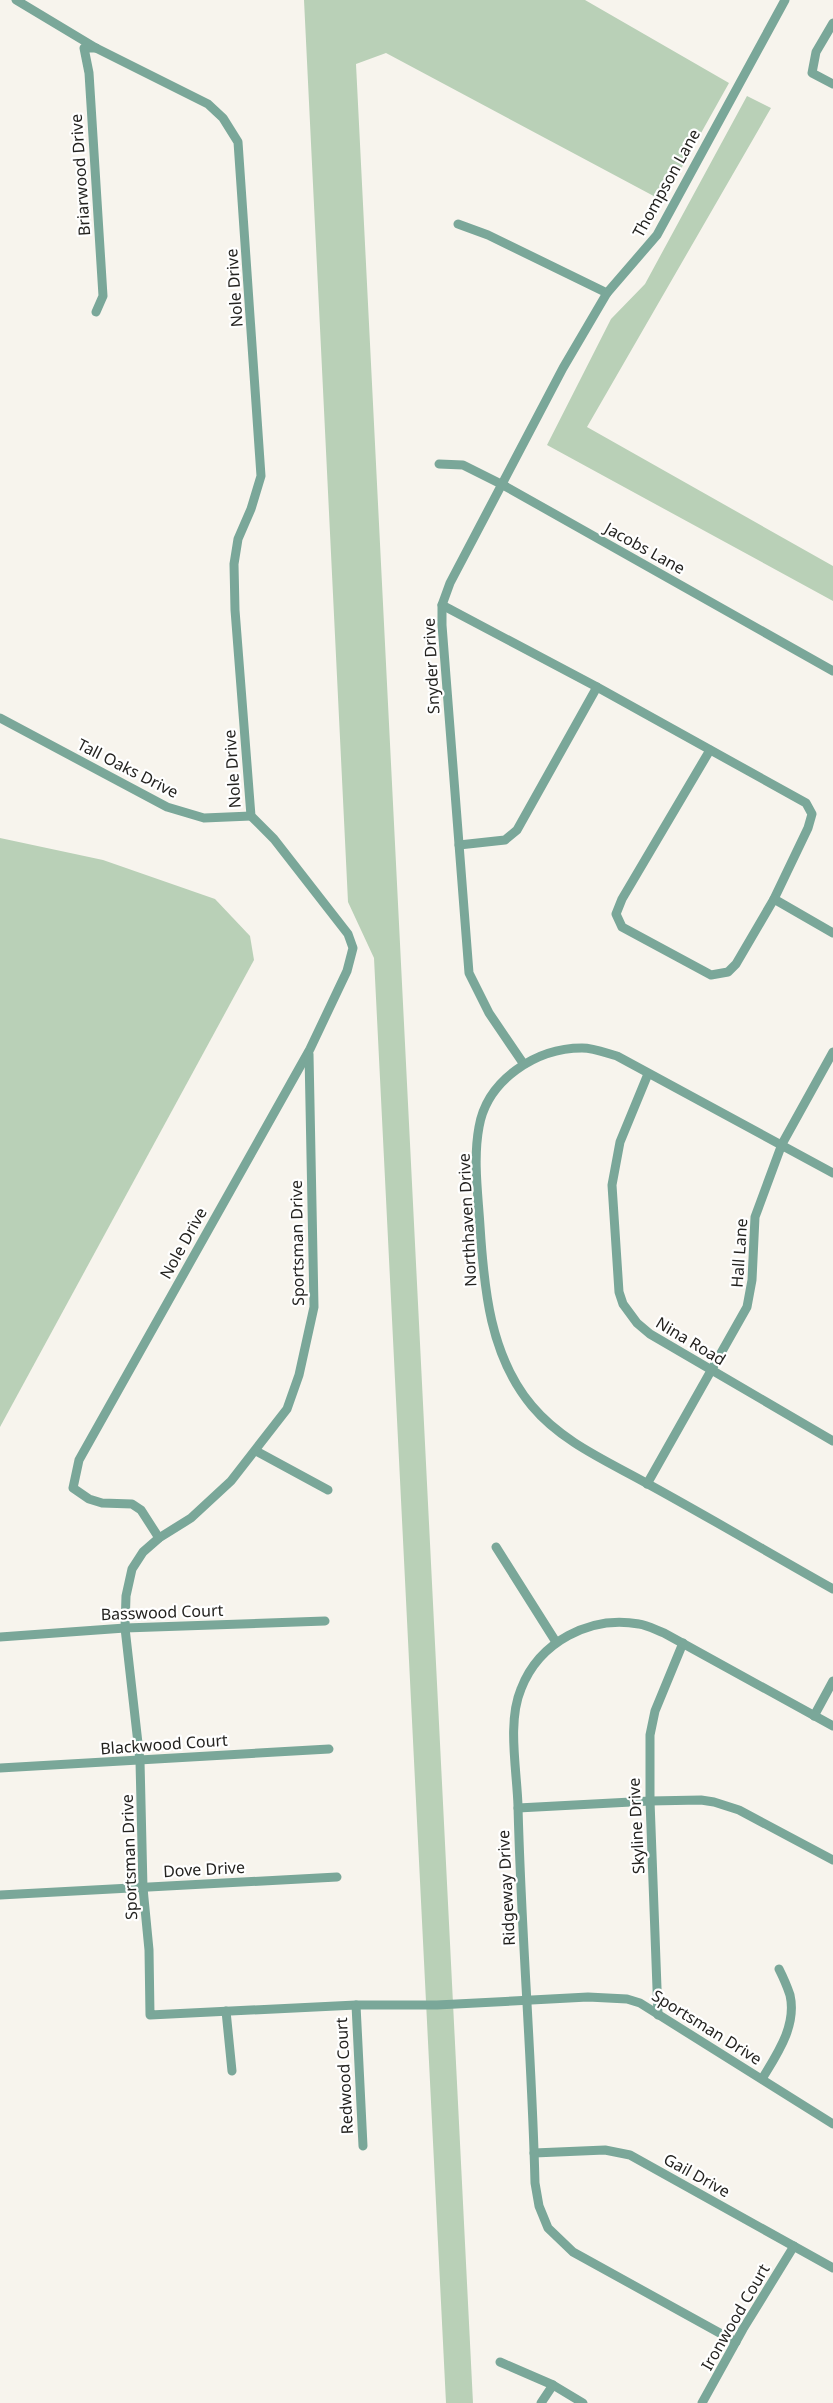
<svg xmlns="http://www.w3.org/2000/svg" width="833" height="2403" font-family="'Noto Sans',sans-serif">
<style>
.green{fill:#b9d0b7}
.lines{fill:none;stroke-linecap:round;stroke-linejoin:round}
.minor{stroke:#7aa799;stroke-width:9}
.labels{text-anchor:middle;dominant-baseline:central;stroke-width:4.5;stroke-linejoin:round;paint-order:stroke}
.street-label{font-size:16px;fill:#242320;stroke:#fff}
</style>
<rect width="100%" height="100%" fill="#f7f4ed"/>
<g class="green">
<polygon points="304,0 585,0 729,83 663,201 386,53 356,64 473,2403 446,2403 374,958 348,902"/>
<polygon points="747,96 771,108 587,427 833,566 833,601 547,445 611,319 645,284"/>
<polygon points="0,838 103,860 215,899 250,936 254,960 0,1427"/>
</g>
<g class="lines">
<g class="minor">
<polyline points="16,0 96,48 208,104 223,118 238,142 261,476 251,509 238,539 234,564 235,610 251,816 274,839 348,934 353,948 347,971 310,1049 79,1460 73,1488 89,1499 102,1503 132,1504 141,1510 159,1538"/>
<polyline points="833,23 816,52 812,73 833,84"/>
<polyline points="458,224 488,235 607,293 657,235 785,0"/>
<polyline points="96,312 103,296 89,73 84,48 96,48"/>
<polyline points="439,464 463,465 503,485 833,671"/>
<polyline points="442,605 597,687 806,803 812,814 808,828 774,899 833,933"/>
<polyline points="0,718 167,807 204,818 251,816"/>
<polyline points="710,750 622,899 616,914 622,927 711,975 728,972 736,964 774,899"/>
<polyline points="459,845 505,840 517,830 597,687"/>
<polyline points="309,1054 314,1307 299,1375 287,1409 231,1481 191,1518 159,1538 143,1552 132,1569 126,1596 125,1628 140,1761 143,1888 149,1950 150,2015 356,2005 437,2005 588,1997 627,1999 640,2003 833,2124"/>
<polyline points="523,1063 489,1013 469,973 442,625 442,605 450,583 563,368 607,293"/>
<polyline points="648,1074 620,1142 612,1185 619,1292 623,1304 637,1323 650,1334 833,1441"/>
<path d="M833 1173 617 1056C606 1053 594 1048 582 1048 536 1048 487 1080 479 1127 473 1159 478 1194 480 1226 484 1289 490 1356 532 1406 562 1442 607 1461 648 1484 710 1518 771 1554 833 1589"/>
<polyline points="256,1451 328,1490"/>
<polyline points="647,1484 747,1307 752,1280 755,1217 782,1144 833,1052"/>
<polyline points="496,1547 556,1642"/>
<polyline points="0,1637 125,1628 325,1621"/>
<polyline points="814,1716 833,1681"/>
<polyline points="0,1768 329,1749"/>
<polyline points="518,1808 650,1801 701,1800 714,1802 739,1810 833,1860"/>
<polyline points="0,1895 337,1877"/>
<polyline points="356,2005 363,2146"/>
<polyline points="226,2011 232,2071"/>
<polyline points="658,2015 650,1801 650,1735 655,1711 683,1643"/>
<path d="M762 2079C777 2054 797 2026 790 1995 787 1986 783 1977 779 1969"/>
<polyline points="534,2153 605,2150 630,2155 833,2268"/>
<path d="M736 2342 573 2252 548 2228 539 2206 535 2183C532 2057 521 1932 518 1806 517 1771 507 1722 521 1689 539 1642 590 1615 639 1624 647 1625 656 1630 664 1633L833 1726"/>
<polyline points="500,2362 553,2385 583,2403"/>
<polyline points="541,2403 553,2385"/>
<polyline points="702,2403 743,2329 794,2246"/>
</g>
</g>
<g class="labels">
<g class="street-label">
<text transform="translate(80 175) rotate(-94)">Briarwood Drive</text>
<text transform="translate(666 183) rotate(-61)">Thompson Lane</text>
<text transform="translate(234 288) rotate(-94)">Nole Drive</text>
<text transform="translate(645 548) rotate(29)">Jacobs Lane</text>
<text transform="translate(431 666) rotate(-93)">Snyder Drive</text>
<text transform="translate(128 768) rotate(27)">Tall Oaks Drive</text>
<text transform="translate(232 769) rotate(-94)">Nole Drive</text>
<text transform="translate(467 1220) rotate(-93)">Northhaven Drive</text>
<text transform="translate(183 1243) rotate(-61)">Nole Drive</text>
<text transform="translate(297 1243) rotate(-91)">Sportsman Drive</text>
<text transform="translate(739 1253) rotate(-86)">Hall Lane</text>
<text transform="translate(691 1341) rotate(31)">Nina Road</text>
<text transform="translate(162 1612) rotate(-2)">Basswood Court</text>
<text transform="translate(164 1744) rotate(-4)">Blackwood Court</text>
<text transform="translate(636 1826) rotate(-93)">Skyline Drive</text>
<text transform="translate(129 1857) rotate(-92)">Sportsman Drive</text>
<text transform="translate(204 1869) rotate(-3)">Dove Drive</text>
<text transform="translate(506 1888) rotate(-93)">Ridgeway Drive</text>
<text transform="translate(707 2027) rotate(32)">Sportsman Drive</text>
<text transform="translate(344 2076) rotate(-93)">Redwood Court</text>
<text transform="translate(697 2175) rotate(29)">Gail Drive</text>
<text transform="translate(735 2317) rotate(-60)">Ironwood Court</text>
</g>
</g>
</svg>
